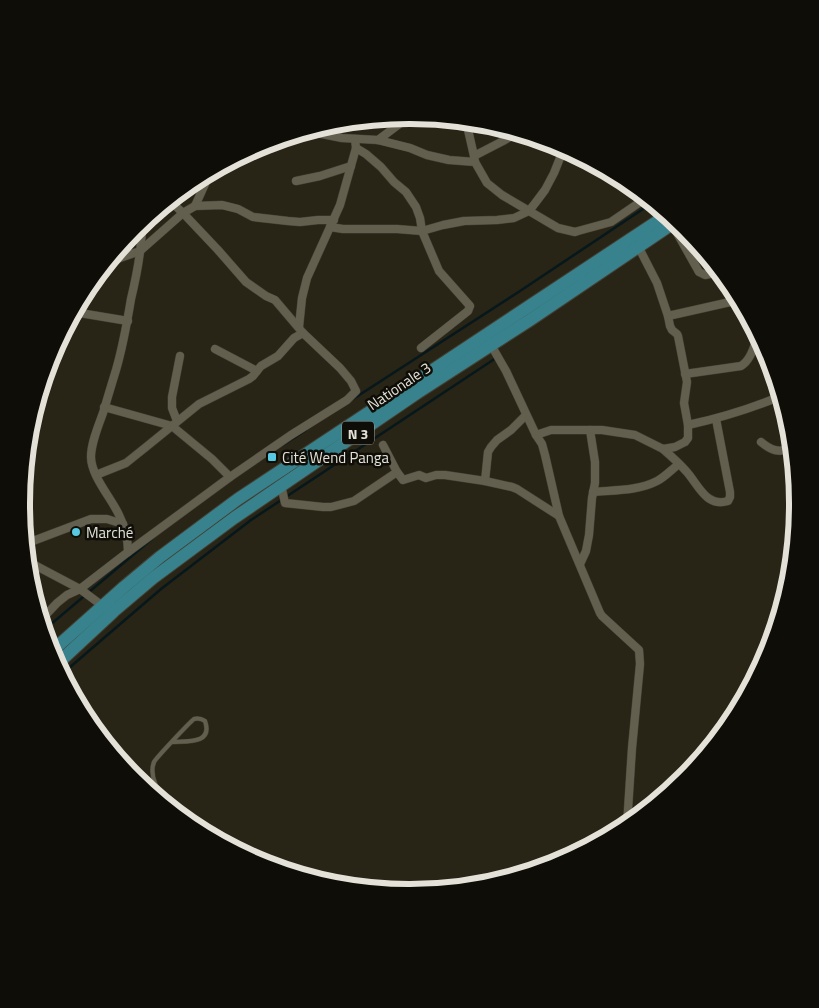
<svg xmlns="http://www.w3.org/2000/svg" width="819" height="1008" font-family="'Titillium Web',sans-serif">
<style>
.lines{fill:none;stroke-linecap:round;stroke-linejoin:round}
.stream{stroke:#07181d;stroke-width:2.5}
.service-casing{stroke:#444035;stroke-width:5}
.minor-casing{stroke:#444035;stroke-width:9}
.primary-casing{stroke:#444035;stroke-width:14}
.service{stroke:#635f4f;stroke-width:4}
.minor{stroke:#635f4f;stroke-width:8}
.primary{stroke:#37828c;stroke-width:12}
.poi-dot{fill:#58c9e3;stroke:#0f0d07;stroke-width:2}
.labels{text-anchor:middle;dominant-baseline:central;stroke-width:5;stroke-linejoin:round;paint-order:stroke}
.shield{fill:#0f0d07;stroke:#a4a299;stroke-width:1}
.shield-label{font-size:14px;font-weight:bold;fill:#e4e2d8}
.street-label{font-size:15px;fill:#e4e2d8;stroke:#0f0d07}
.poi-label{font-size:15px;fill:#e4e2d8;stroke:#0f0d07;text-anchor:start}
.rim{fill:none;stroke:#e4e2d8;stroke-width:6}
</style>
<rect width="100%" height="100%" fill="#282416"/>
<g class="lines">
<g class="stream">
<polyline points="350,401 517,293 652,203"/>
<polyline points="283,445 306,430"/>
<polyline points="44,630 153,538"/>
<polyline points="62,674 161,589 251,520 496,358"/>
</g>
<defs>
<path id="service" d="M168 806C160 794 148 777 154 762 156 758 190 722 194 719 198 718 202 719 205 721 213 744 188 741 172 742"/>
<g id="minor">
<polyline points="466,121 474,156"/>
<polyline points="307,131 342,138 378,140 410,148 427,155 449,160 475,162 487,183 502,195 558,228 575,232 578,231 611,222 646,198"/>
<polyline points="355,139 356,148 366,154 381,167 394,182 406,192 416,207 420,218 422,231 439,271 470,306 468,311 421,348"/>
<polyline points="378,140 410,116"/>
<polyline points="475,162 474,156 503,141 517,133"/>
<polyline points="296,181 320,176 351,166"/>
<polyline points="195,206 210,173"/>
<polyline points="672,224 699,272 705,275 719,272"/>
<polyline points="330,227 343,229 397,229 422,231 443,225 464,221 497,220 514,218 529,211 536,202 545,190 554,173 564,148"/>
<polyline points="102,270 110,263 120,258 140,251 183,213 195,206 222,205 238,209 253,217 288,221 300,222 318,220 334,220"/>
<polyline points="74,312 128,321"/>
<polyline points="668,316 739,300"/>
<polyline points="299,327 302,298 307,278 340,205 356,148"/>
<polyline points="491,345 506,371 536,435 542,444 545,455 559,516 600,613 602,616 639,650 640,664 632,748 627,825"/>
<polyline points="215,349 257,371"/>
<path d="M685 374 741 366C751 360 754 346 758 336"/>
<polyline points="104,407 172,426 212,459 230,477"/>
<polyline points="177,421 172,408 172,397 180,356"/>
<path d="M688 425C720 418 750 409 781 396"/>
<polyline points="536,435 551,430 602,430 635,435 663,449 675,447 685,442 688,438 688,425 684,403 687,382 678,336 677,334 672,330 670,326 668,316 657,283 638,246"/>
<path d="M761 442C772 451 779 453 792 448"/>
<polyline points="383,445 397,472 403,480 419,475 426,478 436,475 445,475 485,481 512,487 517,489 559,516"/>
<path d="M663 449C671 456 679 463 686 471 698 484 706 508 728 501L730 497V492L716 419"/>
<polyline points="96,475 126,463 146,447 199,404 249,379 253,376 261,366 278,356 294,338 303,333"/>
<polyline points="485,481 488,452 491,447 497,440 511,430 526,415"/>
<polyline points="281,485 285,503 323,507 331,507 354,501 397,472"/>
<path d="M593 492C614 490 638 491 657 481 665 477 672 469 679 464"/>
<polyline points="25,544 91,519 107,519 123,524"/>
<polyline points="128,552 230,477 291,435 347,400 356,391 351,381 340,368 303,333 275,300 266,296 246,282 218,250 183,213 170,201"/>
<polyline points="27,561 80,589 104,607"/>
<polyline points="580,564 586,551 589,535 592,498 595,483 595,462 590,430"/>
<path d="M41 620 57 603 67 595 80 589 128 552C128 539 125 527 119 515 112 499 91 476 91 457 91 442 99 425 104 410 108 396 112 383 116 370 123 346 127 323 131 299 137 274 142 249 142 224"/>
</g>
<g id="primary">
<polyline points="51,652 124,587 160,557 238,499 667,215"/>
<polyline points="57,664 114,611 153,578 234,518 417,393 530,320 675,222"/>
</g>
</defs>
<use href="#service" class="service-casing"/>
<use href="#minor" class="minor-casing"/>
<use href="#primary" class="primary-casing"/>
<use href="#service" class="service"/>
<use href="#minor" class="minor"/>
<use href="#primary" class="primary"/>
</g>
<g class="poi-dot">
<rect x="267" y="452" width="10" height="10" rx="2.5"/>
<circle cx="76" cy="532" r="5"/>
</g>
<g class="labels">
<rect class="shield" x="342" y="421.5" width="32" height="23" rx="4"/>
<g class="shield-label">
<text x="358" y="433">N 3</text>
</g>
<g class="street-label">
<text transform="translate(399 386) rotate(-34)">Nationale 3</text>
</g>
<g class="poi-label">
<text x="282" y="457">Cité Wend Panga</text>
<text x="86" y="532">Marché</text>
</g>
</g>
<path d="M0 0H819V1008H0ZM409 124H410A379 379 0 0 1 789 503V505A379 379 0 0 1 410 884H409A379 379 0 0 1 30 505V503A379 379 0 0 1 409 124Z" fill="#0f0d07" fill-rule="evenodd"/>
<path class="rim" d="M409 124H410A379 379 0 0 1 789 503V505A379 379 0 0 1 410 884H409A379 379 0 0 1 30 505V503A379 379 0 0 1 409 124Z"/>
</svg>
